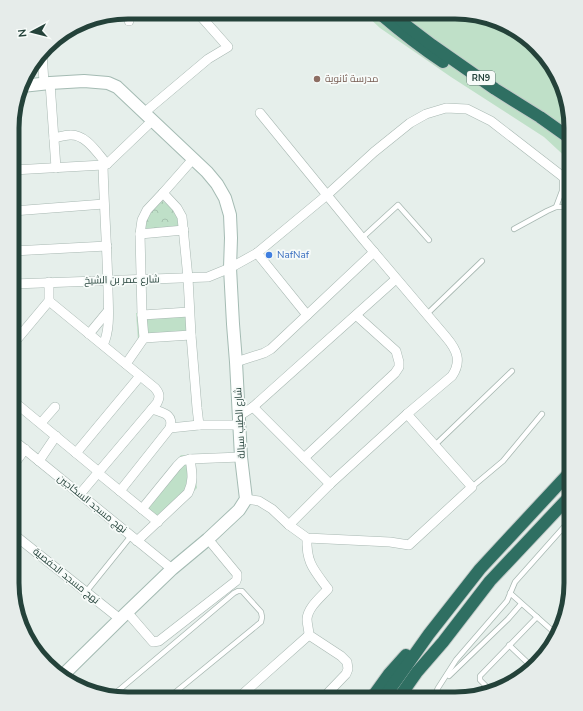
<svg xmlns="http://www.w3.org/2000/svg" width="583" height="711" font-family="'Nunito Sans',Cairo,sans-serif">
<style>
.green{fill:#bfe0c8}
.forest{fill:url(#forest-crowns)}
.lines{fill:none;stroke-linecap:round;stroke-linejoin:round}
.lane-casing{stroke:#a8b8b2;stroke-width:6}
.street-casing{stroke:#a8b8b2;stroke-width:10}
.secondary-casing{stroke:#a4bbb3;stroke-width:14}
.highway-casing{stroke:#c2cac8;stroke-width:14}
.lane{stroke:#fff;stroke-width:4.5}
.street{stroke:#fff;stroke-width:9}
.secondary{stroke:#fff;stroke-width:12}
.highway{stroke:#2f6f62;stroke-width:12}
.education-dot{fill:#8d6e63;stroke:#f7fbf9;stroke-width:1.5}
.shop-dot{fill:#3f7fe0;stroke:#f7fbf9;stroke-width:1.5}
.labels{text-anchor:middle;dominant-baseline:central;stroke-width:3.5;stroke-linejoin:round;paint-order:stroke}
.shield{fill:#f7fbf9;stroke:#637a73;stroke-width:1}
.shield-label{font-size:9px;font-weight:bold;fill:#24423a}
.education-label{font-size:10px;fill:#785e54;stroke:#f7fbf9;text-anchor:start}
.shop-label{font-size:10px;fill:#366cbe;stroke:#f7fbf9;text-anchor:start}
.street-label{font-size:10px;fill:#24423a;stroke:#f7fbf9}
.rim{fill:none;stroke:#24423a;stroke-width:5}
</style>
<defs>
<pattern id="forest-crowns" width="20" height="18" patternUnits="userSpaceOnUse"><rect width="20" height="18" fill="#bfe0c8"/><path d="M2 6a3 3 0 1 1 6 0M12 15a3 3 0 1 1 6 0" fill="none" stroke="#a4c1ad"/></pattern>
</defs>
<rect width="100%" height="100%" fill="#e6efeb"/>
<g class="green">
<polygon points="364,13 470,13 520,32 556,70 571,128 571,162 544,137 451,77 380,28"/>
<polygon points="192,309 193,336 138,340 136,313"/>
<polygon points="181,455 193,456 197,488 159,525 139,510"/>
</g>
<path class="forest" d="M161 200C172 206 178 216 181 229L145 233 146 219Z"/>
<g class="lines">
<defs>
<g id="lane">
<polyline points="267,14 268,12"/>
<polyline points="562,176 562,191 556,207 571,207"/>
<polyline points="514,229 547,211 556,207"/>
<polyline points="362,238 398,205 429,240"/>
<polyline points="427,314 482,261"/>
<polyline points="435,445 512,371"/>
<polyline points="472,487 503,461 542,414"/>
<polyline points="86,592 131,536"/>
<polyline points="510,593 556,634"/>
<polyline points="509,645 531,666"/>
<polyline points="449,676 508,619 521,604"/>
<polyline points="490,690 480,680 480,676 537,617"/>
<polyline points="467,693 470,696"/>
<polyline points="112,696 234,593 238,591 242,591 261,612 262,617 261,622 167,699"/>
<polyline points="433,699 438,688 456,660 507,601 515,582 571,519"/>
</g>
<g id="street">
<polyline points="129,12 129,21"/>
<polyline points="42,52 44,83"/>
<polyline points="50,83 56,168"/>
<polyline points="145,112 208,59 228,47 197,12"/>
<path d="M260 113 362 238 446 337C457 350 462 361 452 376L407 414 330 484 289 525"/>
<path d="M54 138C59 137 65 135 70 135 86 134 97 153 107 164"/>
<path d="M103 165C104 206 107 247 108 288 108 306 111 329 103 345"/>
<polyline points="13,170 103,165 107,164 152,121"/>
<polyline points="163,193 177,208 182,217 188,278 191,335 197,408 199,425"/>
<polyline points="13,211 104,204"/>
<polyline points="140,234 184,230"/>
<polyline points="13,251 107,246"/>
<polyline points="257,253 307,315"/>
<polyline points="13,284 208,277 230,268 257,253 327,195 374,152 410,123 426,114 446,108 467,109 491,121 562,176 571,184"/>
<path d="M49 301 155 388C160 394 160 397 157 403L80 494"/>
<polyline points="142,315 189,312"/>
<polyline points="89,334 108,311"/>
<polyline points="144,338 191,335"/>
<polyline points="13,344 49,301 49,282"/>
<polyline points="236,362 264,353 271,349 374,252"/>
<polyline points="126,364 144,338 142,315 140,234 142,220 147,210 163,193 193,159"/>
<polyline points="568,374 571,370"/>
<polyline points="12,400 99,472"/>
<polyline points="253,407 330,484"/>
<polyline points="239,416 253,407 396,279"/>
<polyline points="41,423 55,407"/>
<polyline points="170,428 199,425 239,425"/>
<polyline points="12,439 172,569"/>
<polyline points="76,453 140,376"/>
<polyline points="304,458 395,373 399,367 399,362 396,351 357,316"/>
<polyline points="39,461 56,436"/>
<polyline points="12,467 25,449"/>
<polyline points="98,473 158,522"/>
<path d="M120 491 170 428C174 414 163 413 152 409"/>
<polyline points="246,499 259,501 272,509 289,525 307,538 390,542 409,545 472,487 407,414"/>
<polyline points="142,509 177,466 182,461 190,459 241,457"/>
<polyline points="12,533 120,619"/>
<path d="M307 538C306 563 314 570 328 589 321 597 308 607 307 619 307 624 309 630 309 635L341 656 347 662 348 669 346 674 322 699"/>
<path d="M137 541 188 493C194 481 192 472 190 459"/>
<polyline points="127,612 153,642 159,641 236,581 237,578 237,574 208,539"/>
<polyline points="237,699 309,635"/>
</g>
<polyline id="secondary" points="22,86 50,83 84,81 108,83 117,87 207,172 217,184 225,198 230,215 231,238 230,268 233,324 236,362 241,457 246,499 239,510 208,539 172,569 120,619 61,677"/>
<g id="highway">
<path d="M379 13C400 31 420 47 443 62"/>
<polyline points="394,13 407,26 432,45 495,89 540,117 571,139"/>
<polyline points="371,699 389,674 406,655"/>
<polyline points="383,699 429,634 480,569 571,471"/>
<polyline points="398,699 417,672 443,642 490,581 571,495"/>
</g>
</defs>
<use href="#lane" class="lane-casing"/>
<use href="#street" class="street-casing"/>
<use href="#secondary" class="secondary-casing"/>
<use href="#highway" class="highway-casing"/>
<use href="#lane" class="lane"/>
<use href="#street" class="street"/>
<use href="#secondary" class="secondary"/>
<use href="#highway" class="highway"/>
</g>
<circle class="education-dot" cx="317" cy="79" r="4"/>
<circle class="shop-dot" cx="269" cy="255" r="4"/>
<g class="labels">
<rect class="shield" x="467" y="71" width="28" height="14" rx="3"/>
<g class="shield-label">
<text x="481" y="78">RN9</text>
</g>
<g class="education-label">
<text x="325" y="79">مدرسة ثانوية</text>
</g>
<g class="shop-label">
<text x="277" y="255">NafNaf</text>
</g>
<g class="street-label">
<text transform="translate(122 280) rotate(-1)">شارع عمر بن الشيخ</text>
<text transform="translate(240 423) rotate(-93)">شارع الطيب سيالة</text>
<text transform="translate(92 504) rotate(39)">نهج مسجد السكاجين</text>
<text transform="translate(66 576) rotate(39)">نهج مسجد الحفصية</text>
</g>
</g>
<path d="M0 0H583V711H0ZM128 19H455A109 109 0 0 1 564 128V583A109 109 0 0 1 455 692H128A109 109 0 0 1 19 583V128A109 109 0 0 1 128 19Z" fill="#e6ecea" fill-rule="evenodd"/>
<path class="rim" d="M128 19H455A109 109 0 0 1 564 128V583A109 109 0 0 1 455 692H128A109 109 0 0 1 19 583V128A109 109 0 0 1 128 19Z"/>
<g transform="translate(32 32) rotate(263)" stroke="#f7fbf9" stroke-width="3" paint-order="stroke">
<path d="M0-3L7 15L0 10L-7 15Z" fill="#24423a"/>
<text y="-6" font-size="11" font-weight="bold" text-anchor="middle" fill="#24423a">N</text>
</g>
</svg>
